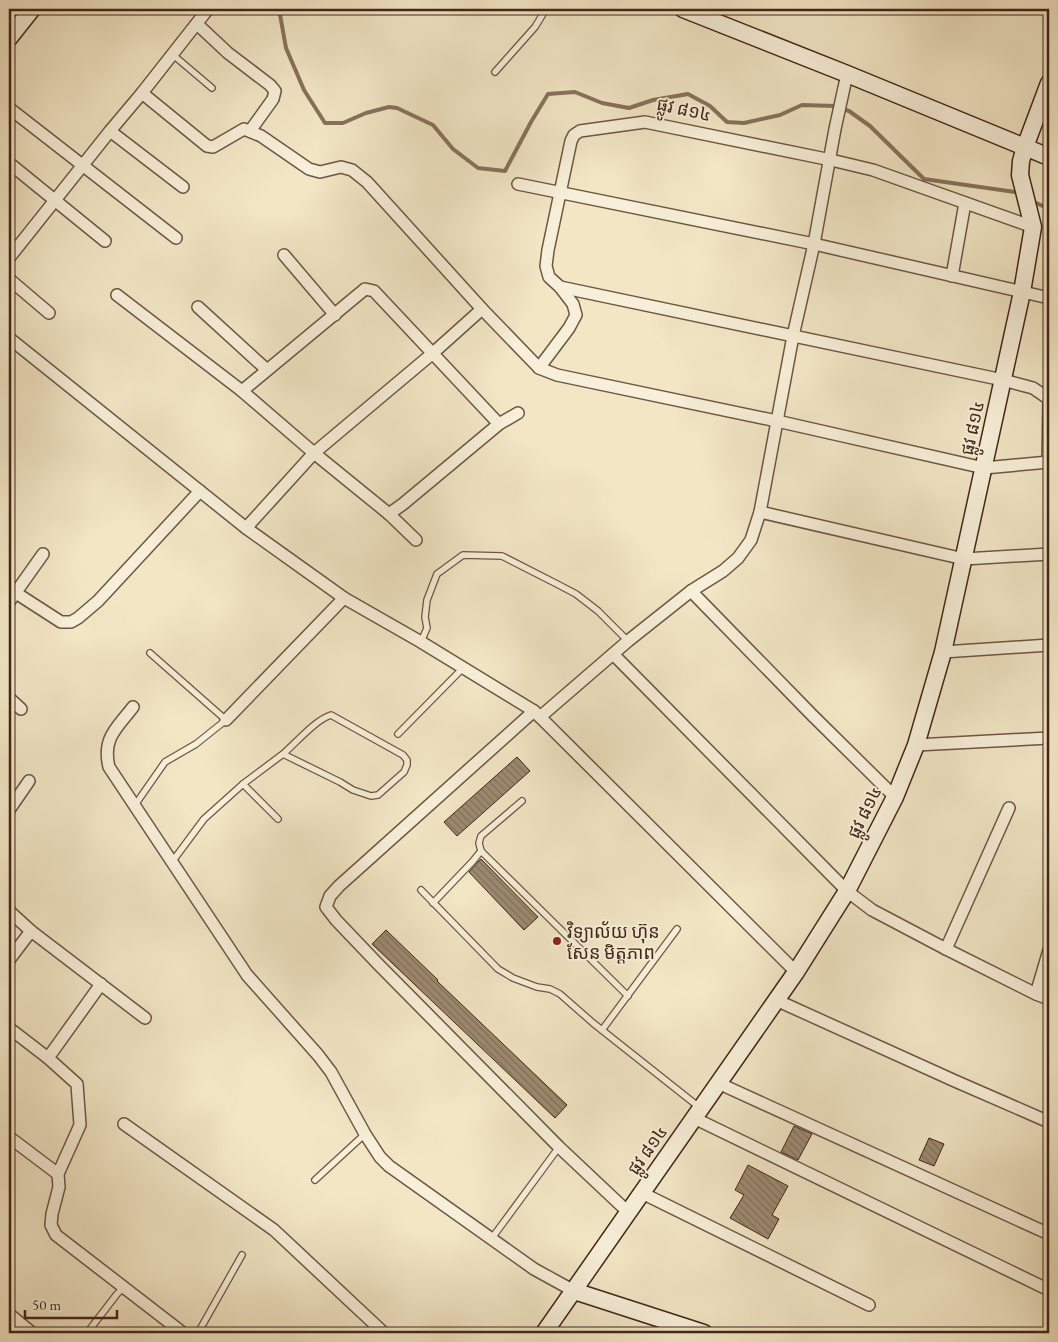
<svg xmlns="http://www.w3.org/2000/svg" width="1058" height="1342" font-family="'EB Garamond','Noto Sans Khmer',serif">
<style>
.lines{fill:none;stroke-linecap:round;stroke-linejoin:round}
.stream{stroke:#87725c;stroke-width:4}
.building{fill:url(#building-back-hatch);stroke:#412618}
.lane-casing{stroke:#6d5643;stroke-width:8}
.street-casing{stroke:#6d5643;stroke-width:14}
.secondary-casing{stroke:#412618;stroke-width:19}
.lane{stroke:#f7efd9;stroke-width:5.5}
.street{stroke:#f7efd9;stroke-width:11}
.secondary{stroke:#f7efd9;stroke-width:16}
.poi-dot{fill:#8f2418;stroke:#f7efd9;stroke-width:2}
.labels{text-anchor:middle;dominant-baseline:central;stroke-width:4;stroke-linejoin:round;paint-order:stroke}
.street-label{font-size:18px;fill:#412618;stroke:#f7efd9}
.poi-label{font-size:18px;fill:#412618;stroke:#f7efd9;text-anchor:start}
</style>
<defs>
<pattern id="building-back-hatch" width="6" height="6" patternUnits="userSpaceOnUse" patternTransform="scale(1.25)"><rect width="6" height="6" fill="#9d8a72"/><path d="M-1 5l2 2M0 0l6 6M5-1l2 2" fill="none" stroke="#82715d"/></pattern>
</defs>
<rect width="100%" height="100%" fill="#f2e6c5"/>
<filter id="stains"><feTurbulence type="fractalNoise" baseFrequency=".004" numOctaves="4"/><feColorMatrix values="0 0 0 0 .2 0 0 0 0 .09 0 0 0 0 .02 0 0 0 .5 -.17"/></filter>
<radialGradient id="worn" r=".72"><stop offset=".6" stop-color="#630" stop-opacity="0"/><stop offset="1" stop-color="#630" stop-opacity=".3"/></radialGradient>
<g class="lines">
<g class="stream">
<polyline points="279,9 286,48 304,90 325,123 343,123 366,113 389,107 397,108 433,125 453,149 478,168 505,171 531,122 548,94 575,92 602,103 629,108 653,100 688,94 710,106 727,122 744,123 780,115 802,105 835,106 849,111 870,126 924,179 1015,192 1019,195"/>
<polyline points="1032,201 1049,209"/>
</g>
</g>
<g class="building">
<polygon points="517,757 530,771 457,836 444,822"/>
<polygon points="481,859 538,917 524,930 469,872"/>
<polygon points="386,930 438,980 437,981 567,1105 555,1118 372,944"/>
<polygon points="794,1126 812,1134 798,1160 781,1152"/>
<polygon points="929,1138 944,1144 934,1166 919,1160"/>
<polygon points="748,1165 788,1186 772,1215 779,1219 768,1239 730,1218 744,1195 735,1190"/>
</g>
<g class="lines">
<defs>
<g id="lane">
<polyline points="172,54 212,88"/>
<polyline points="495,72 535,27 546,9"/>
<polyline points="421,642 427,628 425,617 427,600 437,574 463,555 502,556 557,584 576,594 598,611 628,641"/>
<polyline points="398,734 463,668"/>
<polyline points="243,784 278,819"/>
<polyline points="135,805 165,762 196,744 226,720 150,653"/>
<polyline points="481,851 479,843 481,836 522,801"/>
<path d="M172 862 204 819 243 784 283 754 340 782 353 790 371 796 378 795 404 772 407 765V760L403 755 331 715C315 720 296 743 283 754"/>
<polyline points="421,890 498,969 513,978 537,987 550,989 560,994 593,1023 699,1107"/>
<polyline points="433,903 473,861 481,851 628,996"/>
<polyline points="602,1030 677,929"/>
<polyline points="315,1180 365,1134"/>
<polyline points="492,1238 559,1147"/>
<polyline points="87,1333 117,1294 124,1287"/>
<polyline points="198,1333 242,1255"/>
</g>
<g id="street">
<polyline points="197,24 228,53 270,85 275,91 273,99 250,131"/>
<polyline points="142,93 207,146 213,147 244,129 261,136 309,169 320,172 341,167 352,170 367,182 482,309 539,368 557,375 777,421 984,468 1049,462"/>
<polyline points="9,108 176,238"/>
<polyline points="110,131 183,187"/>
<polyline points="9,163 105,241"/>
<polyline points="518,184 814,244 1049,298"/>
<polyline points="284,255 335,315"/>
<polyline points="9,258 110,131 142,93 208,9"/>
<polyline points="952,276 965,203"/>
<polyline points="9,279 49,313"/>
<polyline points="560,287 1003,380 1033,388 1049,399"/>
<polyline points="117,295 242,391 314,453 389,514 416,540"/>
<polyline points="198,307 267,370"/>
<polyline points="9,338 246,528 344,598 421,642 534,711 796,972"/>
<polyline points="539,368 569,328 576,315 573,304 560,287 549,277 546,266 548,250 571,141 574,135 580,131 645,122 831,160 873,170 1033,227"/>
<polyline points="242,391 365,289 374,291 499,424"/>
<polyline points="1048,462 1049,399"/>
<polyline points="760,512 964,559 1049,554"/>
<polyline points="389,514 403,504 499,424 518,413"/>
<polyline points="246,528 314,453 433,353 482,309"/>
<polyline points="9,587 16,593 61,622 71,622 78,618 98,601 200,491"/>
<polyline points="691,591 813,716 895,797"/>
<polyline points="9,602 43,554"/>
<polyline points="943,652 1049,645"/>
<polyline points="613,654 847,891 872,910 946,949 1036,994 1049,999"/>
<polyline points="9,698 21,709"/>
<path d="M133 707C117 728 102 738 109 767L247 975 318 1055 331 1072 365 1134 380 1157 389 1166 534 1269 574 1291"/>
<polyline points="534,711 339,886 330,896 326,907 336,920 378,964 559,1147 628,1212"/>
<polyline points="540,717 628,641 691,591 723,571 738,558 751,540 760,512 793,336 814,244 835,129 847,74"/>
<polyline points="226,720 344,598"/>
<polyline points="916,745 1049,738"/>
<polyline points="9,810 29,781"/>
<polyline points="9,911 31,931 145,1018"/>
<polyline points="946,949 1009,808"/>
<polyline points="9,960 31,931"/>
<polyline points="101,984 48,1058 77,1084 80,1125 58,1174 59,1187 52,1214 51,1225 56,1235 183,1333"/>
<polyline points="1036,994 1049,950"/>
<polyline points="776,1000 955,1081 1049,1122"/>
<polyline points="9,1028 48,1058"/>
<polyline points="718,1083 1049,1234"/>
<polyline points="694,1118 1049,1290"/>
<polyline points="124,1124 274,1230 384,1333"/>
<polyline points="9,1137 58,1174"/>
<polyline points="642,1193 869,1305"/>
<polyline points="9,1314 32,1333"/>
</g>
<g id="secondary">
<polyline points="683,9 847,74 1049,157"/>
<polyline points="9,38 32,9"/>
<polyline points="574,1291 704,1333"/>
<polyline points="544,1333 796,972 847,891 895,797 916,745 943,652 1022,292 1033,227 1020,175 1021,161 1025,147 1049,83"/>
</g>
</defs>
<use href="#lane" class="lane-casing"/>
<use href="#street" class="street-casing"/>
<use href="#secondary" class="secondary-casing"/>
<use href="#lane" class="lane"/>
<use href="#street" class="street"/>
<use href="#secondary" class="secondary"/>
</g>
<circle class="poi-dot" cx="557" cy="941" r="5"/>
<g class="labels">
<g class="street-label">
<text transform="translate(684 109) rotate(12)">ផ្លូវ ៨១៤</text>
<text transform="translate(972 428) rotate(-78)">ផ្លូវ ៨១៤</text>
<text transform="translate(864 812) rotate(-64)">ផ្លូវ ៨១៤</text>
<text transform="translate(647 1150) rotate(-55)">ផ្លូវ ៨១៤</text>
</g>
<g class="poi-label">
<text x="567" y="931">វិទ្យាល័យ ហ៊ុន<tspan x="567" dy="21">សែន មិត្តភាព</tspan></text>
</g>
</g>
<rect width="1058" height="1342" fill="none" stroke="#f2e6c5" stroke-width="30"/>
<rect x="10" y="10" width="1038" height="1322" fill="none" stroke="#412618" stroke-width="2.5"/>
<rect x="15" y="15" width="1028" height="1312" fill="none" stroke="#412618"/>
<path d="M25 1310v8h92v-8" fill="none" stroke="#412618" stroke-width="2.5"/>
<text x="32" y="1310" font-size="15" fill="#412618" stroke="#f7efd9" stroke-width="4" paint-order="stroke">50 m</text>
<rect width="100%" height="100%" filter="url(#stains)"/>
<rect width="100%" height="100%" fill="url(#worn)"/>
</svg>
